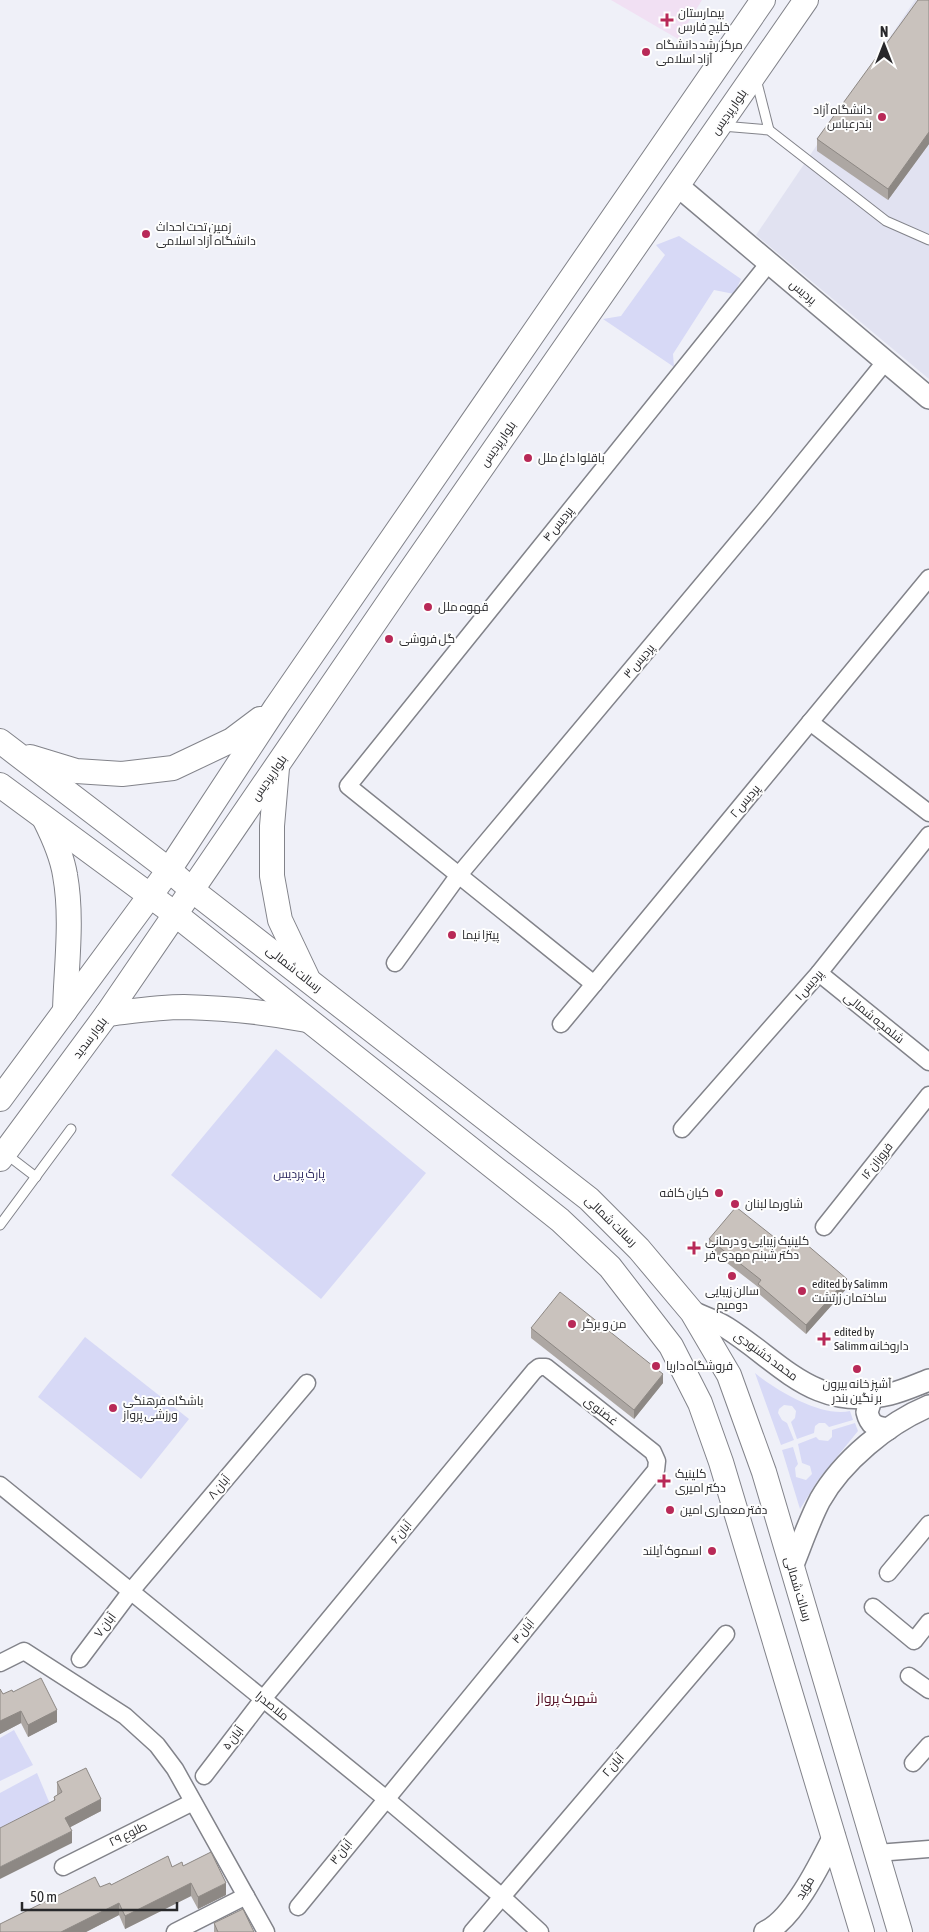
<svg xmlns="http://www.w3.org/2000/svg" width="929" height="1932" font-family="'Asap Condensed',Cairo,sans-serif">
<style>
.built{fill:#e1e2f1}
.medical{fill:#f1e0f3}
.green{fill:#d7d9f6}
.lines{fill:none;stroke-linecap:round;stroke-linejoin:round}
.service-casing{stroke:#82838a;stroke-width:11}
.minor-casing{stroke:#82838a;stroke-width:19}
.tertiary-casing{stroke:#82838a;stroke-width:24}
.secondary-casing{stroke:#82838a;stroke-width:26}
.service{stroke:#fff;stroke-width:9}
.minor{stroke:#fff;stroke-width:16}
.tertiary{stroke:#fff;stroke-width:21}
.secondary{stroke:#fff;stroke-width:24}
.wall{fill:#ada7a3}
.shaded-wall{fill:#8d8884}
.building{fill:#c9c2bd;stroke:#8d8884}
.poi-dot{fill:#b82957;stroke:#fefefe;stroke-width:2}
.labels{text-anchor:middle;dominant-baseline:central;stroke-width:4;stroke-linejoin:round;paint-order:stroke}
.poi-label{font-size:12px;fill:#28282b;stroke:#fefefe;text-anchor:start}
.street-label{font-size:12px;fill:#28282b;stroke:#fefefe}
.park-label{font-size:12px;fill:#2d295f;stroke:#fefefe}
.neighbourhood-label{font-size:14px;fill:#541025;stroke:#fefefe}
</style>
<rect width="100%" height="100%" fill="#eff0f8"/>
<polygon class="built" points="915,0 929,0 929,379 756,235"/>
<polygon class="medical" points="611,0 702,0 678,39"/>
<g class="green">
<polygon points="679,236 741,279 734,294 714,290 673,354 674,367 603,319 621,316 665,255 656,245"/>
<polygon points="276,1049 426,1173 321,1299 171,1175"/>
<polygon points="85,1337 189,1419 141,1479 38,1397"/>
<path d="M755 1373C777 1391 821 1417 850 1411L853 1420 829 1427 825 1423H819L815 1426 814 1433 797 1439 791 1422 795 1418 796 1411 792 1406 784 1405 779 1409 778 1413 782 1420 787 1423 794 1440 781 1445Z"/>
<polygon points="855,1423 858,1431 818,1480 800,1509 782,1450 793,1447 798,1464 795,1468 796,1477 806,1480 812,1474 810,1466 802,1463 798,1444 816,1437 819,1440 828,1441 832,1437 832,1430"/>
<polygon points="14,1730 33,1765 0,1781 0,1738"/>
<polygon points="37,1773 52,1809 0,1828 0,1793"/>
</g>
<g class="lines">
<defs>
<g id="service">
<polyline points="756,79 769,130"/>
<polyline points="722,126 769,130 886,221 929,240"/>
<polyline points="6,1154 36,1177"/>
<polyline points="0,1225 71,1129"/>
</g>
<g id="minor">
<polyline points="810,722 929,813"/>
<polyline points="395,963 458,876 764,511 885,362"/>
<polyline points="819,973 929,1062"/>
<polyline points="594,984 348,786 769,263"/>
<polyline points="561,1024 929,578"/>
<polyline points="682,1129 819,973 929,835"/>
<polyline points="824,1227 929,1095"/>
<polyline points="0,1485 385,1798 501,1896 540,1932"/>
<polyline points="888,1573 929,1524"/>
<polyline points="873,1607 914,1641 929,1622"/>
<polyline points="80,1659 131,1591 307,1383"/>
<polyline points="0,1663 24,1651 125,1716 157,1745 175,1769 266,1932"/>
<polyline points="909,1676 929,1690"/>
<polyline points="913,1763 929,1745"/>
<polyline points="204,1776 263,1699 534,1371 539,1367 546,1367 653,1452 657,1461 656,1470 298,1907"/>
<polyline points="877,1853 929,1849"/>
<polyline points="63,1867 193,1802"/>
<polyline points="175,1932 246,1896"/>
<polyline points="472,1932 726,1634"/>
</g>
<g id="tertiary">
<polyline points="678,186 929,398"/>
<path d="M692 1312C703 1317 716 1321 727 1328 782 1363 814 1412 890 1394 903 1391 916 1385 929 1380"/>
<path d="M872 1397 867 1412C870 1425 875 1427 888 1429"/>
<path d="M792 1567C801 1545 809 1521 820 1500 842 1461 888 1423 929 1406"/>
<path d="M765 1932C793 1920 821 1862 834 1836"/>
</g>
<g id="secondary">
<polyline points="0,741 169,870 192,890 589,1199 639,1249 692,1312 729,1375 764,1472 900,1932"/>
<polyline points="30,757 76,771 122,774 173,768 232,740 260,719"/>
<polyline points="277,768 272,826 272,876 280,920 307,977"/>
<polyline points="0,785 175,914 560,1220 610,1267 671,1346 700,1403 721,1462 862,1932"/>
<path d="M45 820C54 838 62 856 65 875 73 919 66 967 65 1011"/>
<path d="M107 1014C133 1011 159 1007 184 1007 226 1008 266 1012 307 1020"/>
<polyline points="0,1099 169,870 276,707 763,0"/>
<polyline points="0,1159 107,1014 399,587 806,0"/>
</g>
</defs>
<use href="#service" class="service-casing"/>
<use href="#minor" class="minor-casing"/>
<use href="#tertiary" class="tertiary-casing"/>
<use href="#secondary" class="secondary-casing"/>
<use href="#service" class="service"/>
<use href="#minor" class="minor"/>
<use href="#tertiary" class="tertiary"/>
<use href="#secondary" class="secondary"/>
</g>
<g class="wall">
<polygon points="929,0 929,144 888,200 817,151 817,139"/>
<polygon points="709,1239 789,1249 847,1288 806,1334 758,1293 758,1287 709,1249"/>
<polygon points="531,1328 663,1383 634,1419 531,1338"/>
<polygon points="0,1689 3,1694 13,1692 57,1722 28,1737 21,1723 0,1734"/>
<polygon points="57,1782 101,1811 70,1827 72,1843 54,1800 54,1797 57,1795"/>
<polygon points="183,1866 226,1895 198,1909 191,1896 125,1929 119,1915 86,1932 0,1932 100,1887 111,1885 172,1867"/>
<polygon points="214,1923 254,1932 214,1932"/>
</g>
<g class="shaded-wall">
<polygon points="929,132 929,144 888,200 888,189"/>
<polygon points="847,1279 847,1288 806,1334 806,1325"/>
<polygon points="663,1374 663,1383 634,1419 634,1410"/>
<polygon points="57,1710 57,1722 28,1737 28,1725"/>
<polygon points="21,1711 21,1723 0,1734 0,1721"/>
<polygon points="101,1799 101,1811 65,1830 65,1818"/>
<polygon points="72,1831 72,1843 0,1879 0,1867"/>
<polygon points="191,1883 191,1896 125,1929 125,1916"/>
<polygon points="226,1883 226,1895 198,1909 198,1897"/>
<polygon points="119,1903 119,1915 86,1932 61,1932"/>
</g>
<g class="building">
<polygon points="918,0 929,0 929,132 888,189 817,139"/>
<polygon points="736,1207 789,1249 799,1238 847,1279 806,1325 758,1284 761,1280 709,1239"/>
<polygon points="560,1292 663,1374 634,1410 531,1328"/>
<polygon points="41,1678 57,1710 28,1725 21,1711 0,1721 0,1689 3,1694 12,1690 13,1692"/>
<polygon points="86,1768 101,1799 65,1818 72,1831 0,1867 0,1828 55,1800 54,1797 62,1792 57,1782"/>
<polygon points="211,1852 226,1883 198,1897 191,1883 125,1916 119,1903 61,1932 0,1932 0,1924 95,1877 100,1887 110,1883 111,1885 168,1856 172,1867 182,1862 183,1866"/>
<polygon points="243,1909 254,1932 218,1932 214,1923"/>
</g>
<g class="poi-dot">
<path d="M664.5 12.5h5v5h5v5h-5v5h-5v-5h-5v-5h5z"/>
<circle cx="646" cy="52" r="5"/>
<circle cx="882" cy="117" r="5"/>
<circle cx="146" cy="234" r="5"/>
<circle cx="528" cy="458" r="5"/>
<circle cx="428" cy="607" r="5"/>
<circle cx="389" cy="639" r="5"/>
<circle cx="452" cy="935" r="5"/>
<circle cx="719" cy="1193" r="5"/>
<circle cx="735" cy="1204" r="5"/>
<path d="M691.5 1240.5h5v5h5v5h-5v5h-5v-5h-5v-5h5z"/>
<circle cx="732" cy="1276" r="5"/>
<circle cx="802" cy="1291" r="5"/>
<circle cx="572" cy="1324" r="5"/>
<path d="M821.5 1331.5h5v5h5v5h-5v5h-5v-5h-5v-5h5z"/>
<circle cx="656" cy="1366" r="5"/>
<circle cx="857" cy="1369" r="5"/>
<circle cx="113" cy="1408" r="5"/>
<path d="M661.5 1473.5h5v5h5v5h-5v5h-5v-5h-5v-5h5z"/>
<circle cx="670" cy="1510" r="5"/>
<circle cx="712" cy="1551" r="5"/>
</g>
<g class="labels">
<g class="poi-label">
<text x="678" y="13">بیمارستان<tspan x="678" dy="14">خلیج فارس</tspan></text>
<text x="656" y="45">مرکز رشد دانشگاه<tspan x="656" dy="14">آزاد اسلامی</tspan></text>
<text x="872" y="110" text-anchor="end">دانشگاه آزاد<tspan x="872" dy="14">بندرعباس</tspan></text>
<text x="156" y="227">زمین تحت احداث<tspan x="156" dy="14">دانشگاه آزاد اسلامی</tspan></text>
<text x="538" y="458">باقلوا داغ ملل</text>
<text x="438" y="607">قهوه ملل</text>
<text x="399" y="639">گل فروشی</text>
<text x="462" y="935">پیتزا نیما</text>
<text x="709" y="1193" text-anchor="end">کیان کافه</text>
<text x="745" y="1204">شاورما لبنان</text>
<text x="705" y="1241">کلینیک زیبایی و درمانی<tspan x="705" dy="14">دکتر شبنم مهدی فر</tspan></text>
<text x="812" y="1284">edited by Salimm<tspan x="812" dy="14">ساختمان زرتشت</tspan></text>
<text x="732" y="1291" text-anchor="middle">سالن زیبایی<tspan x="732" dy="14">دومیم</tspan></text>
<text x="582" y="1324">من و برگر</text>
<text x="834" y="1332">edited by<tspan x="834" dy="14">Salimm داروخانه</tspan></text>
<text x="666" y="1366">فروشگاه داریا</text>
<text x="857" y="1384" text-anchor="middle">آشپز خانه بیرون<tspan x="857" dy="14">بر نگین بندر</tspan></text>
<text x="123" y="1401">باشگاه فرهنگی<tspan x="123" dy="14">ورزشی پرواز</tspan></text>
<text x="675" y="1474">کلینیک<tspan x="675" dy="14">دکتر امیری</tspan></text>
<text x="680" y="1510">دفتر معماری امین</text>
<text x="702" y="1551" text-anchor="end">اسموک آیلند</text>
</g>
<g class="street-label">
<text transform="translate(729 112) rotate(-55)">بلوار پردیس</text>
<text transform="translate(803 292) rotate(40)">پردیس</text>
<text transform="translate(498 444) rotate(-55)">بلوار پردیس</text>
<text transform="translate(558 524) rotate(-51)">پردیس ۴</text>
<text transform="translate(639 661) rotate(-50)">پردیس ۳</text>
<text transform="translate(269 778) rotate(-55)">بلوار پردیس</text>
<text transform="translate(745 801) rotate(-50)">پردیس ۲</text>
<text transform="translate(294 969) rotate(38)">رسالت شمالی</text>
<text transform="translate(809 985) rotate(-49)">پردیس ۱</text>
<text transform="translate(874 1018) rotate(39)">شلمچه شمالی</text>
<text transform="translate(90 1038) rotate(-53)">بلوار سدید</text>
<text transform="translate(877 1161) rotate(-52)">فروزان ۱۶</text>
<text transform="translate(611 1221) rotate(44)">رسالت شمالی</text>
<text transform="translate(766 1356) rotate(36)">محمد خشنودی</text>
<text transform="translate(601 1411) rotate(38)">غضنوی</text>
<text transform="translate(219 1487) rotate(-50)">آبان ۸</text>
<text transform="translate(401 1532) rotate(-50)">آبان ۶</text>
<text transform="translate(798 1589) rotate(73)">رسالت شمالی</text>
<text transform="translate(105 1625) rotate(-53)">آبان ۷</text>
<text transform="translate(523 1631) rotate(-50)">آبان ۴</text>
<text transform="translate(272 1706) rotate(39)">ملاصدرا</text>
<text transform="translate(233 1738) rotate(-53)">آبان ۵</text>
<text transform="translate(613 1765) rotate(-49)">آبان ۲</text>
<text transform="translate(128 1834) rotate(-26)">طلوع ۲۹</text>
<text transform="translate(341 1852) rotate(-51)">آبان ۳</text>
<text transform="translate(805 1888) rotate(-59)">مؤید</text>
</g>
<g class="park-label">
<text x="299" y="1174">پارک پردیس</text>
</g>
<g class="neighbourhood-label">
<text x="567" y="1698">شهرک پرواز</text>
</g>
</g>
<g transform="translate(884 45)" stroke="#fefefe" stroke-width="4" paint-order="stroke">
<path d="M0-4L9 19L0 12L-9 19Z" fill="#28282b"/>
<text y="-8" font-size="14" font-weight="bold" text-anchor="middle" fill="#28282b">N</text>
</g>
<path d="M22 1902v8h155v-8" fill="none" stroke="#28282b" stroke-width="2.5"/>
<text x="30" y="1902" font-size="15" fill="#28282b" stroke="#fefefe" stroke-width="4" paint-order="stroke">50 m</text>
</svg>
